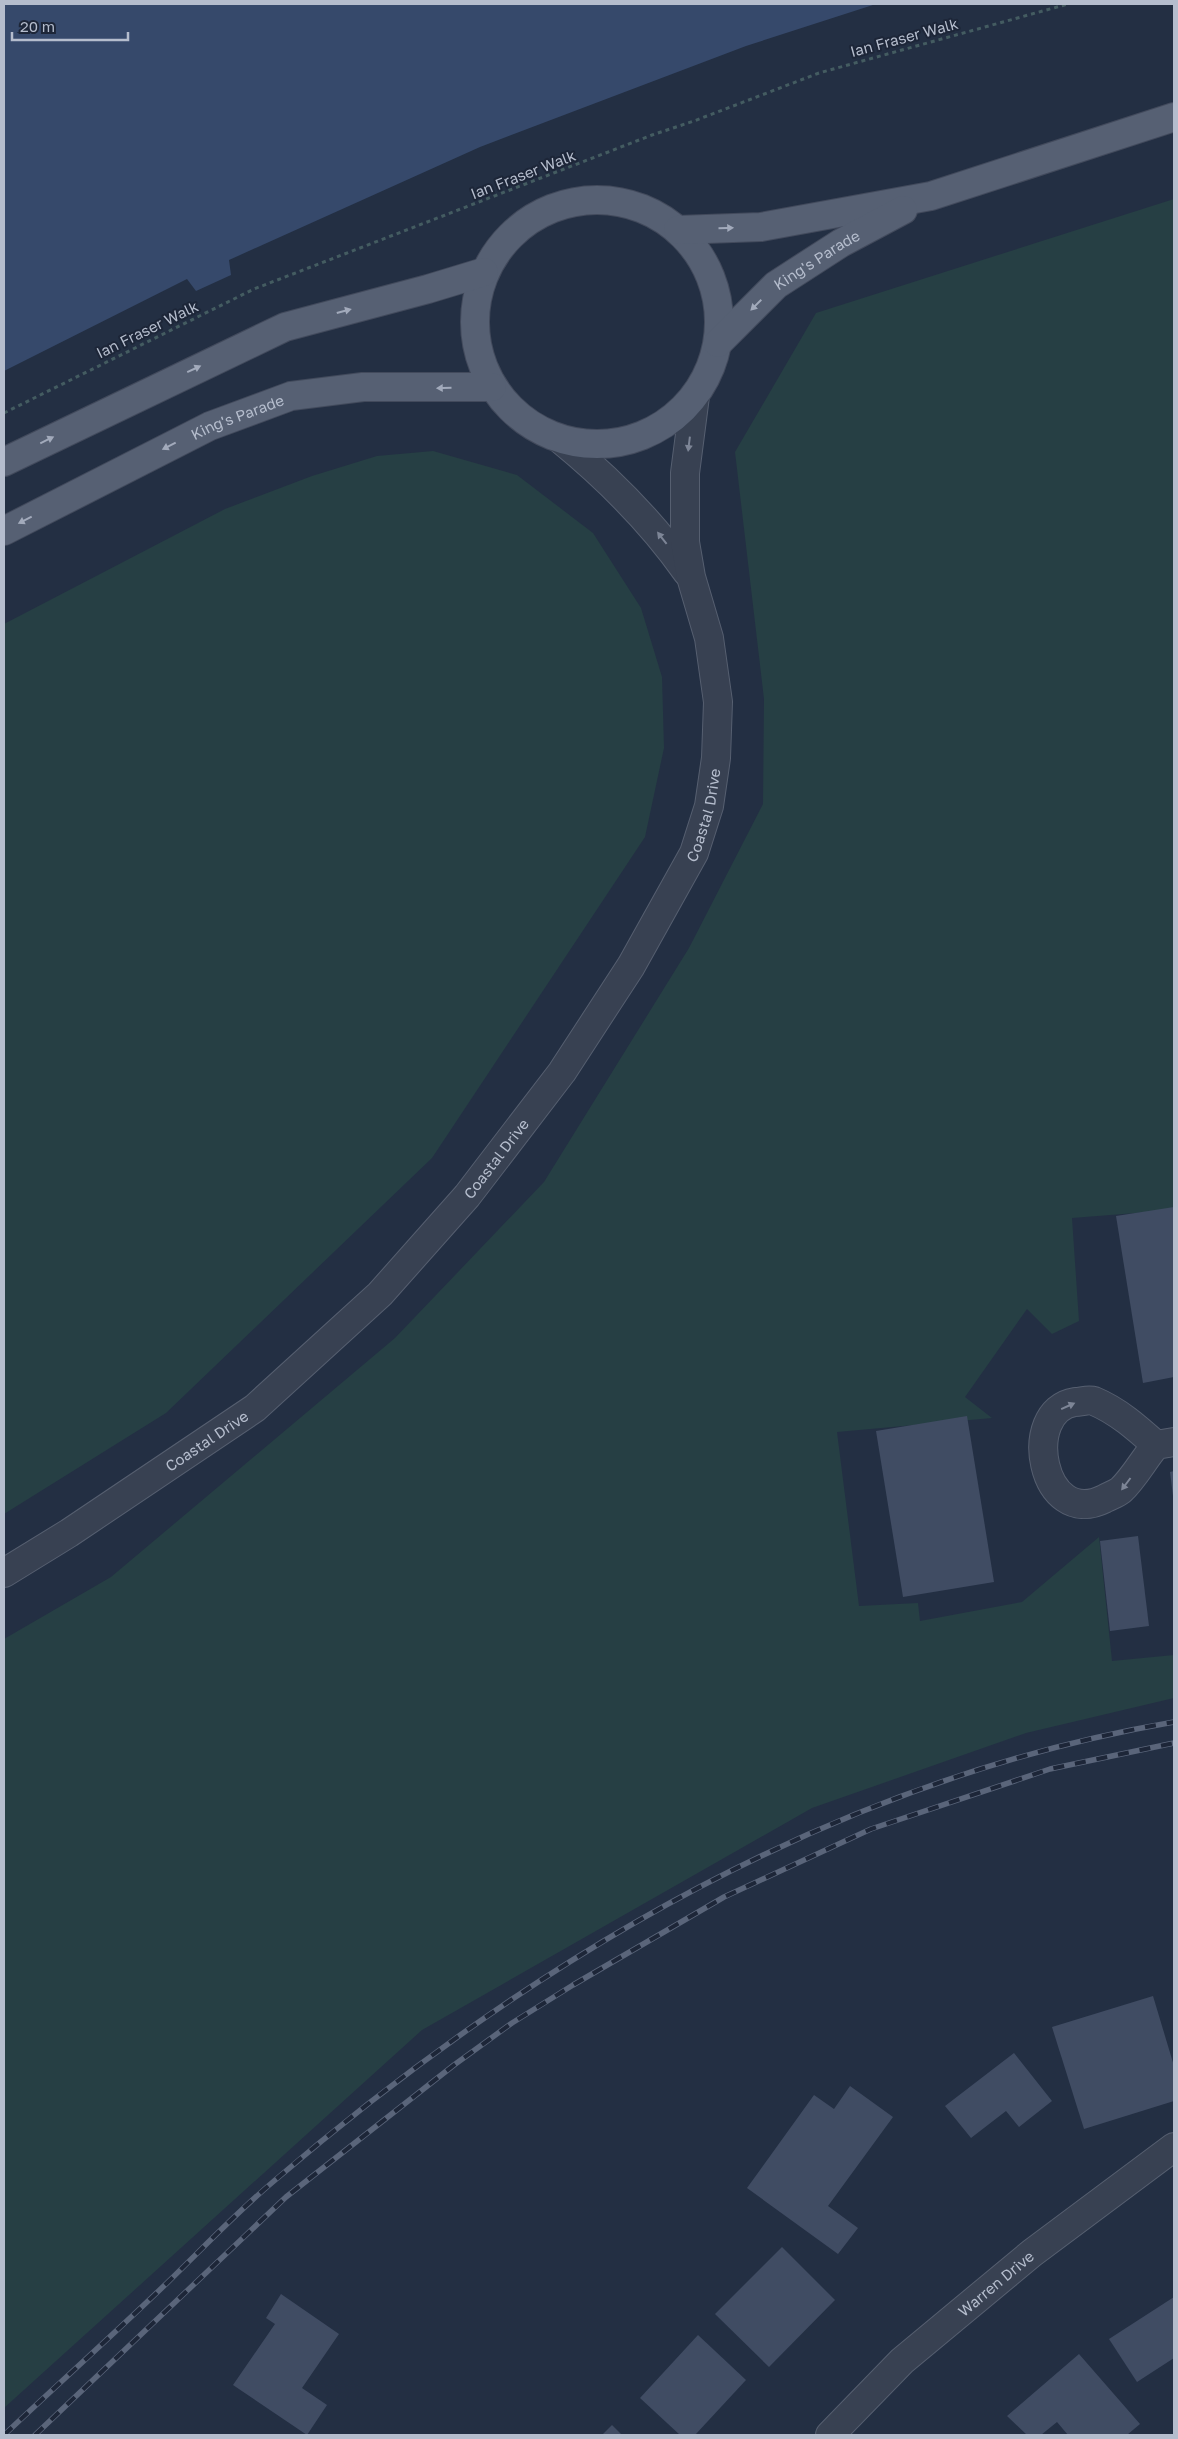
<svg xmlns="http://www.w3.org/2000/svg" width="1178" height="2439" font-family="'Golos Text',sans-serif">
<style>
.green{fill:#263f44}
.water{fill:#36496b}
.building{fill:#404c63}
.lines{fill:none;stroke-linecap:round;stroke-linejoin:round}
.minor-casing{stroke:#565f70;stroke-width:30}
.major-casing{stroke:#424a5c;stroke-width:30}
.path{stroke:#445c61;stroke-width:3;stroke-dasharray:4 4;stroke-linecap:butt}
.minor{stroke:#384152;stroke-width:28}
.major{stroke:#566073;stroke-width:28}
.rail-casing{stroke:#5a657a;stroke-width:5.5}
.rail{stroke:#1d2638;stroke-width:4;stroke-dasharray:11;stroke-linecap:butt}
.oneway{fill:#a2aabb}
.oneway2{fill:#7d8596}
.labels{text-anchor:middle;dominant-baseline:central;stroke-width:4;stroke-linejoin:round;paint-order:stroke}
.street-label{font-size:15px;fill:#b5bdcd;stroke:#1d2638}
</style>
<rect width="100%" height="100%" fill="#232f43"/>
<g class="green">
<polygon points="1174,199 1174,1210 1072,1218 1079,1321 1052,1334 1027,1309 965,1397 992,1418 837,1432 859,1606 918,1603 920,1621 1022,1602 1099,1537 1112,1661 1174,1655 1174,1698 1026,1733 812,1808 422,2030 4,2408 4,1639 111,1577 395,1338 544,1182 689,948 763,804 764,699 735,452 816,313"/>
<polygon points="433,451 517,475 593,533 641,608 662,677 664,748 645,837 432,1158 166,1413 4,1514 4,624 225,509 312,476 377,456"/>
</g>
<polygon class="water" points="4,4 876,4 746,46 480,147 229,260 231,275 196,291 187,279 4,371"/>
<g class="building">
<polygon points="1174,1207 1174,1377 1143,1383 1116,1216"/>
<polygon points="967,1416 994,1582 903,1597 876,1431"/>
<polygon points="1174,1471 1174,1496 1173,1496 1170,1472"/>
<polygon points="1138,1536 1149,1626 1110,1631 1100,1541"/>
<polygon points="1153,1996 1174,2066 1174,2101 1084,2129 1052,2027"/>
<polygon points="1014,2053 1052,2101 1019,2127 1006,2111 971,2138 945,2106"/>
<polygon points="850,2086 893,2117 828,2206 858,2228 838,2254 747,2188 814,2095 834,2109"/>
<polygon points="782,2247 835,2300 769,2367 715,2314"/>
<polygon points="281,2294 339,2334 302,2388 327,2405 307,2435 233,2385 275,2324 266,2318"/>
<polygon points="1174,2297 1174,2358 1137,2382 1109,2339"/>
<polygon points="698,2335 746,2380 695,2435 680,2435 640,2398"/>
<polygon points="1079,2354 1140,2424 1127,2435 1068,2435 1057,2422 1041,2435 1027,2435 1007,2416"/>
<polygon points="612,2425 622,2435 602,2435"/>
</g>
<g class="lines">
<defs>
<g id="minor">
<path d="M560 439C609 479 651 521 687 572"/>
<path d="M1156 1445C1137 1428 1118 1411 1094 1401 1088 1399 1081 1402 1075 1402 1020 1410 1041 1530 1104 1499 1109 1496 1116 1494 1121 1490 1134 1478 1144 1459 1156 1445L1174 1442"/>
<path id="s1" d="M4 1573 69 1533 255 1408 380 1294 467 1196 562 1072 631 966 694 853 709 806 716 758 718 702 709 638 691 577 685 542V473L695 396"/>
<path id="s2" d="M830 2435 902 2361 1032 2253 1174 2147"/>
</g>
<g id="major">
<circle cx="597" cy="322" r="122"/>
<polyline points="678,230 761,227 931,196 1174,117"/>
<path id="s3" d="M718 343 776 285 841 243 903 210"/>
<polyline points="4,462 285,327 428,289 484,272"/>
<path id="s4" d="M4 531 210 426 291 396 363 387H492"/>
</g>
</defs>
<use href="#minor" class="minor-casing"/>
<use href="#major" class="major-casing"/>
<polyline class="path" points="4,413 254,289 652,135 694,121 819,73 1068,4"/>
<use href="#minor" class="minor"/>
<use href="#major" class="major"/>
<defs>
<g id="rail">
<path d="M4 2435C58 2384 114 2334 168 2282 203 2248 237 2212 274 2181 533 1959 835 1780 1174 1722"/>
<polyline points="35,2435 286,2197 454,2065 512,2023 573,1985 724,1897 871,1829 1050,1769 1174,1743"/>
</g>
</defs>
<use href="#rail" class="rail-casing"/>
<use href="#rail" class="rail"/>
</g>
<defs><path id="oneway-solid" d="M-6-.8H1V-3.2L6.5 0L1 3.2V.8H-6Z" transform="scale(1.25)"/></defs>
<g class="oneway">
<use href="#oneway-solid" transform="translate(726 228) rotate(-2)"/>
<use href="#oneway-solid" transform="translate(756 305) rotate(135)"/>
<use href="#oneway-solid" transform="translate(344 311) rotate(-15)"/>
<use href="#oneway-solid" transform="translate(194 369) rotate(-25)"/>
<use href="#oneway-solid" transform="translate(444 388) rotate(179)"/>
<use href="#oneway-solid" transform="translate(47 440) rotate(-26)"/>
<use href="#oneway-solid" transform="translate(169 446) rotate(153)"/>
<use href="#oneway-solid" transform="translate(25 520) rotate(153)"/>
</g>
<g class="oneway2">
<use href="#oneway-solid" transform="translate(689 444) rotate(97)"/>
<use href="#oneway-solid" transform="translate(662 538) rotate(-128)"/>
<use href="#oneway-solid" transform="translate(1068 1406) rotate(-24)"/>
<use href="#oneway-solid" transform="translate(1126 1484) rotate(127)"/>
</g>
<g class="labels">
<g class="street-label">
<text transform="translate(904 37) rotate(-15)">Ian Fraser Walk</text>
<text transform="translate(523 174) rotate(-21)">Ian Fraser Walk</text>
<text stroke="none"><textPath href="#s3" startOffset="130">King's Parade</textPath></text>
<text transform="translate(147 329) rotate(-26)">Ian Fraser Walk</text>
<text stroke="none"><textPath href="#s4" startOffset="260">King's Parade</textPath></text>
<text stroke="none"><textPath href="#s1" startOffset="1052">Coastal Drive</textPath></text>
<text stroke="none"><textPath href="#s1" startOffset="648">Coastal Drive</textPath></text>
<text stroke="none"><textPath href="#s1" startOffset="242">Coastal Drive</textPath></text>
<text stroke="none"><textPath href="#s2" startOffset="225">Warren Drive</textPath></text>
</g>
</g>
<rect width="1178" height="2439" fill="none" stroke="#b5bdcd" stroke-width="10"/>
<path d="M12 32v8h116v-8" fill="none" stroke="#b5bdcd" stroke-width="2.5"/>
<text x="20" y="32" font-size="15" fill="#b5bdcd" stroke="#1d2638" stroke-width="4" paint-order="stroke">20 m</text>
</svg>
